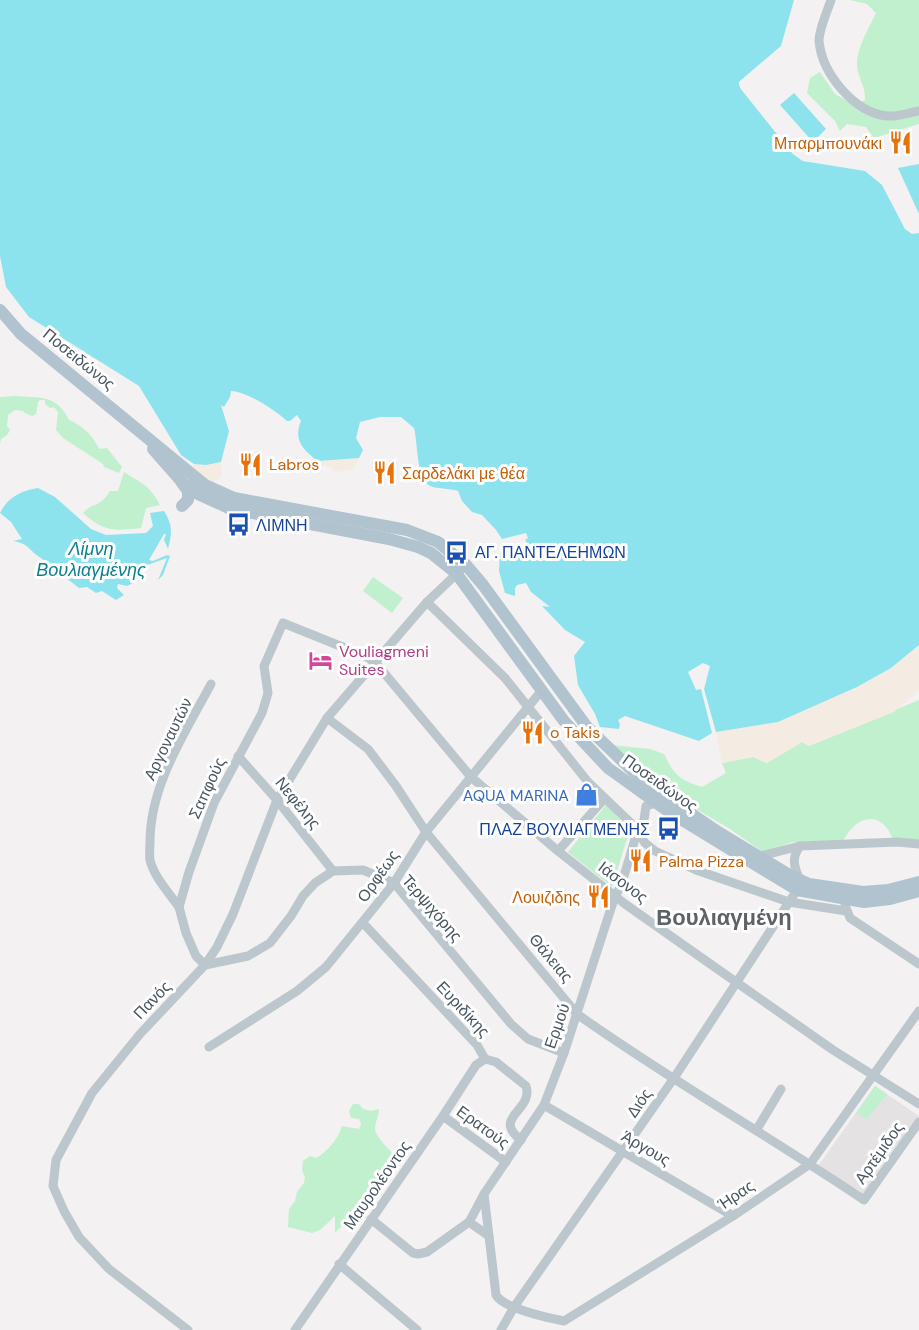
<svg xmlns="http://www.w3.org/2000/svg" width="919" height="1330" font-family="'DM Sans',sans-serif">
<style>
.education{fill:#e4e2e3}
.green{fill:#c0f0ce}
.sand{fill:#f4ece2}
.water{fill:#8de3ed}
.pier{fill:#f3f1f1}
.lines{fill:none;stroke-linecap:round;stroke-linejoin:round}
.minor{stroke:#bcc7cd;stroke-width:9}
.major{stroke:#b1c3cf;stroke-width:12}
.labels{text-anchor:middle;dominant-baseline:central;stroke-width:6;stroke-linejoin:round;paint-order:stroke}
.food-label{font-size:16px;fill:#c56008;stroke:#fff;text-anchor:start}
.street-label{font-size:16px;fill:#48565f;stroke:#fff}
.transit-label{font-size:16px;fill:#164399;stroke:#fff;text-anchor:start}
.hotel-label{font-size:16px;fill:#b23c85;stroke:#fff;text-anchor:start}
.shop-label{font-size:16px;fill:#366cbe;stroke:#fff;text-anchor:end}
.water-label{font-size:18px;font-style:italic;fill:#0d808f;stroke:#fff}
.district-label{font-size:22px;font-weight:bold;fill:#5d6266;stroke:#fff}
</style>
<rect width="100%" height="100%" fill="#f3f1f1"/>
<polygon class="education" points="875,1086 919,1116 864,1196 818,1166"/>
<g class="green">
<path d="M850 0H919V124L874 138 866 127 847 124 840 131 835 121 807 93 810 78 820 72 835 94 854 105 865 100C866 86 856 74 857 63 857 48 870 26 876 13L867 4Z"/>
<path d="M15 396C40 398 56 394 69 420 78 423 90 433 94 440 96 443 97 446 100 449L107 448 122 467 119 473 104 467 103 464 63 438 56 430 58 412 54 407 50 408 45 404V400H40L38 402 36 414 32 416 23 412 24 411 15 410 8 415 7 426 10 430 7 435 1 439 0 444V397Z"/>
<path d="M124 472C142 484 149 484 160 505L146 508 141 528C114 531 104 532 83 513 94 501 99 509 110 491H118Z"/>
<polygon points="373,577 403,598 392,613 363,591"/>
<path d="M919 700V840L893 839C881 809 856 815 843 841L808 845 793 842 763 852 730 829 671 794 611 745 650 749 664 754C675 776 680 780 702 787L726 773 722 763 753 757 767 763 802 742 809 746Z"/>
<polygon points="606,805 630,829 612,887 568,852"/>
<polygon points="875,1086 887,1094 867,1119 856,1113"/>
<path d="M353 1104H359L363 1109 371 1111 379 1109C379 1116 375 1122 375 1128 375 1138 392 1151 398 1160L395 1169 372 1200 360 1206 335 1233V1216L320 1230 312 1233 288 1227 289 1209 295 1201 297 1192 304 1183 305 1177 302 1170 303 1161 310 1156 316 1158C327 1152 339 1138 342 1126L359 1129 361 1123 359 1119 351 1118 349 1111Z"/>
</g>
<g class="sand">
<polygon points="359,458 354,469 336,472 328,466 316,464 318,461"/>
<polygon points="221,462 222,475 218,479 211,482 190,468 194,464 206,465"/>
<polygon points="919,645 919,691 894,712 809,746 802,742 767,763 753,757 722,763 716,732 778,722 857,687 891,668"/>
</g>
<g class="water">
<path d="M0 0H794L781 46 739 82 740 88 793 154 803 161 865 171 882 185 905 229 912 234 919 233V645L891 668 857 687 778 722 716 732 704 689 710 666 703 663 688 672 696 690 701 689 712 733 699 741 625 716 618 720 620 724 619 729 600 727 595 714 578 685 574 656 585 642 565 630 542 606 550 607 531 592 526 583 517 585 515 588V596L505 593 499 571 500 552 521 543 527 554 537 557 525 540 528 538 526 533 502 539 496 530 482 515 472 512 462 501 458 491C449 488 437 489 430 486 416 479 418 443 414 428L401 417H380L360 422 356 438 363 450 359 458 318 461C303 450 293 440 301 421L297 415 290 421H287C275 410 246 391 231 391L230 397 224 407 221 405 229 431 221 462 206 465 194 464 181 455 139 386 29 317 6 287 0 256Z"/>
<polygon points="794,93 826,129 813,142 780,105"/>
<polygon points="919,164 919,214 898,168"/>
<path d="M38 488 55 497 91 529 106 535 146 533 153 526 150 513 164 511C173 525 172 533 168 549L164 540 166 534H164L149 560 153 561 167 555 170 556 163 575 158 580 167 558 147 565 134 576 133 583 127 586 118 584 117 588 124 595 116 600 102 591 96 593 87 587 79 588C66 578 54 568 41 558 28 550 30 544 13 541L22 539 11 522 0 513C7 498 22 490 38 488Z"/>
</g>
<polygon class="pier" points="766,59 768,61 742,85 795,152 804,158 811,159 811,162 803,161 793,154 739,85 739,82"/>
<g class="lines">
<g class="minor">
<path d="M831 0C827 12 819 29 819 41 822 73 853 112 887 116 898 117 908 113 919 111"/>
<polyline points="427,602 505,678 588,782 634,826 645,843 655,851 696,870 789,902 846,911"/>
<path d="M327 718 368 749 396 786 426 832 577 1014C670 1080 769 1136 864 1200L919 1122"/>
<polyline points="238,756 277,800 333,871"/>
<polyline points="558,851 604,799"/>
<polyline points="761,856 800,846 897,842 919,844"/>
<path d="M800 880C794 867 791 858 800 846"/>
<polyline points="845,905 850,918 919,964"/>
<path d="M179 907C169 893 154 877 150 860 149 855 150 847 150 842 150 785 185 733 211 684"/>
<polyline points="363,923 477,1045 485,1059"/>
<polyline points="209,1047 297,991 326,967 394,883 426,832 542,690"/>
<polyline points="564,1053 528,1039 511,1024 394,883 363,870 333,871 315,883 303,896 291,916 270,943 248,956 205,965 196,956 186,933 179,907 189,872 214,803 262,713 268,693 264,666 283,623 365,656 375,662 471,777 558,851 625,904 736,982 833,1050 919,1104"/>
<path d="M485 1059 496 1062 526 1086C534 1111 491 1117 521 1140"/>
<polyline points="544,1105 733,1216"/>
<polyline points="443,1116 506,1162"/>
<polyline points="757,1129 781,1089"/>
<path d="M484 1194 496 1295C503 1308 549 1318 564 1321L733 1216 810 1164 919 1011"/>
<polyline points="371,1219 413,1253 418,1254 427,1252 469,1222 484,1194 544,1105 564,1053 615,896 621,886 635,839 644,820 646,806 656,803"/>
<polyline points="469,1222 489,1236"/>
<polyline points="339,1264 417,1330"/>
<polyline points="188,1330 109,1269 79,1237 64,1211 53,1186 56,1160 92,1093 140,1034 205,965 217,947 233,914 277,800 327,718 427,602 466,565"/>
<polyline points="295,1330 443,1116 476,1065 485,1059"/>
<polyline points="501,1330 514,1307 674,1078 797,890"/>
</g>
<g class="major">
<polyline points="0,310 21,334 189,472 205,485 234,498 407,530 438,542 466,565 483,585 587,727 637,775 662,794 718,832 791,876 809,884 863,892 888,890 919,882"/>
<polyline points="153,449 182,482 198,494 231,509 389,539 418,547 431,553 456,573 564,721 608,768 669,812 797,890 864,902 890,899 919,891"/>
<polyline points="182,506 188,500 188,491 182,483"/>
</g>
</g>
<defs>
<symbol id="restaurant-bare" viewBox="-9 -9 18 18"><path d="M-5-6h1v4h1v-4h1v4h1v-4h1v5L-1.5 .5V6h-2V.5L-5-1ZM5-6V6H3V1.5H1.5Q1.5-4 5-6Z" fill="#e8710a" stroke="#fff" stroke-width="2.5" paint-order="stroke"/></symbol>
<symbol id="bus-bare" viewBox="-9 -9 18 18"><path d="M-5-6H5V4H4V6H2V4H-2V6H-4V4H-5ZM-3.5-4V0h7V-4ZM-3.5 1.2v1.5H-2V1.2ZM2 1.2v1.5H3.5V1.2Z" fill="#1a4fb4" stroke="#fff" stroke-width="2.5" paint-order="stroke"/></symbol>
<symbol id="hotel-bare" viewBox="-9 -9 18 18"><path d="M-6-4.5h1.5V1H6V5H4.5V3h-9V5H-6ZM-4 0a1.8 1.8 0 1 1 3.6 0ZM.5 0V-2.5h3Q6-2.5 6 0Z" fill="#d1479c" stroke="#fff" stroke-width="2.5" paint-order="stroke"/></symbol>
<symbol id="shop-bare" viewBox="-9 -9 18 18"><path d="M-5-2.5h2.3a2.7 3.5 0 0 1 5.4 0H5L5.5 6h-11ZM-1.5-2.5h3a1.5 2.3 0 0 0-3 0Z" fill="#3f7fe0" stroke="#fff" stroke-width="2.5" paint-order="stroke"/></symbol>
</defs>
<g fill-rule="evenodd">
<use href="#restaurant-bare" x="884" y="126" width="33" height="33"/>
<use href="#restaurant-bare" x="234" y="448" width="33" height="33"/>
<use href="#restaurant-bare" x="368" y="456" width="33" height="33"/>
<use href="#bus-bare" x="222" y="508" width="33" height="33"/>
<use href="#bus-bare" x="440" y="536" width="33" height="33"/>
<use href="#hotel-bare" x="304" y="644" width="33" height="33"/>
<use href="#restaurant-bare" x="516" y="716" width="33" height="33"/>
<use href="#shop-bare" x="570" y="778" width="33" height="33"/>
<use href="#bus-bare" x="652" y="812" width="33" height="33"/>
<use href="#restaurant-bare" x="624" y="844" width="33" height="33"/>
<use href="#restaurant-bare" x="582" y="880" width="33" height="33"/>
</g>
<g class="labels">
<g class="food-label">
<text x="882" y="143" text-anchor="end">Μπαρμπουνάκι</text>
<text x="269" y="464">Labros</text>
<text x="402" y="473">Σαρδελάκι με θέα</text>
<text x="550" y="732">o Takis</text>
<text x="659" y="861">Palma Pizza</text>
<text x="580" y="897" text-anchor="end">Λουιζιδης</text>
</g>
<g class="street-label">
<text transform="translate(79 359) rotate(39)">Ποσειδώνος</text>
<text transform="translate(168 739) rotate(-64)">Αργοναυτών</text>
<text transform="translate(660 783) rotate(35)">Ποσειδώνος</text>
<text transform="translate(207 788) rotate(-65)">Σαπφούς</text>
<text transform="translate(298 803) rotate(51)">Νεφέλης</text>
<text transform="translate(378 876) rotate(-55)">Ορφέως</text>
<text transform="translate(623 882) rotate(37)">Ιάσονος</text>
<text transform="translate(432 908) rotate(49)">Τερψιχόρης</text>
<text transform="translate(551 958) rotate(50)">Θάλειας</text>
<text transform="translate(152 1000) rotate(-46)">Πανός</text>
<text transform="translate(463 1009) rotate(47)">Ευριδίκης</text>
<text transform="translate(557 1026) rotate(-71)">Ερμού</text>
<text transform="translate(639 1103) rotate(-56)">Διός</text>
<text transform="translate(483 1127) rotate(36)">Ερατούς</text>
<text transform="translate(646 1148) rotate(30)">Άργους</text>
<text transform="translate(879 1153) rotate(-55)">Αρτέμιδος</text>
<text transform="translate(377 1185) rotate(-55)">Μαυρολέοντος</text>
<text transform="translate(736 1195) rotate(-34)">Ήρας</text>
</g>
<g class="transit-label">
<text x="256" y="525">ΛΙΜΝΗ</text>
<text x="475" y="552">ΑΓ. ΠΑΝΤΕΛΕΗΜΩΝ</text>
<text x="650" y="829" text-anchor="end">ΠΛΑΖ ΒΟΥΛΙΑΓΜΕΝΗΣ</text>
</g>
<g class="hotel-label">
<text x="339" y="651">Vouliagmeni<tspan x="339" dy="18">Suites</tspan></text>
</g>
<g class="shop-label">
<text x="569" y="795">AQUA MARINA</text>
</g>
<g class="water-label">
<text x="91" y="549">Λίμνη<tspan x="91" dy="21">Βουλιαγμένης</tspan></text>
</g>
<g class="district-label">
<text x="724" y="917">Βουλιαγμένη</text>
</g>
</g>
</svg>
